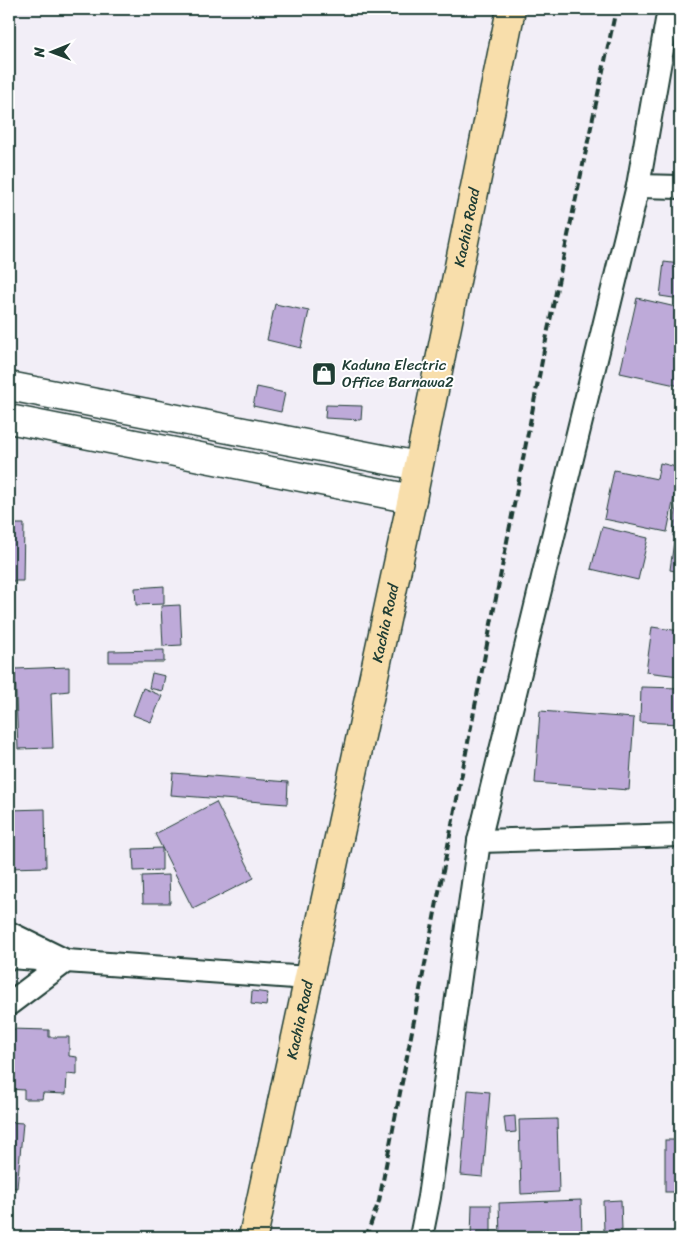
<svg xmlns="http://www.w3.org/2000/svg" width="689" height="1246" font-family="Sriracha,sans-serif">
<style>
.building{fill:#beaad9;stroke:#1f3d34}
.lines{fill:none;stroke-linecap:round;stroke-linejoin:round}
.street-casing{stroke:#1f3d34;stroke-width:26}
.secondary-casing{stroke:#1f3d34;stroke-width:31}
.primary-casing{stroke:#1f3d34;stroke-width:31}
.street{stroke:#fff;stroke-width:22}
.secondary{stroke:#fff;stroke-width:28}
.primary{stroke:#f8deab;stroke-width:28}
.rail{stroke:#1f3d34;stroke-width:4;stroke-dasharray:8 4;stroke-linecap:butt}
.labels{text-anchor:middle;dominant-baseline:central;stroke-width:4;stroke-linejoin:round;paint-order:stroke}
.street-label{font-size:15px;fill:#1f3d34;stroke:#fff}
.poi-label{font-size:15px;fill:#1f3d34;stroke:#fff;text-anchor:start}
</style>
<rect width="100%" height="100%" fill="#f2eef7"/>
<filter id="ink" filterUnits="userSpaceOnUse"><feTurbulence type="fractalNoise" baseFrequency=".02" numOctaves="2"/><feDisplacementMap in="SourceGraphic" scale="10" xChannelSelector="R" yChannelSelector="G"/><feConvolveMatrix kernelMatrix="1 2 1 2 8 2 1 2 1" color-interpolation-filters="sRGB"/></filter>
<g filter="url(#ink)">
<g class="building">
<rect x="679" y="114" width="1" height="58"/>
<polygon points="680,222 680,258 676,257"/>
<polygon points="664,262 680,264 680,299 660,296"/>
<polygon points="637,298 680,308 680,386 620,373"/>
<polygon points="275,304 309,311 301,348 267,340"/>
<polygon points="257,387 285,393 281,412 253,406"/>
<polygon points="326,405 362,406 361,420 325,418"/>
<polygon points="660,463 680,468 667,532 604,519 614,470 657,479"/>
<polygon points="677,502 680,503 680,537 673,536"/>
<polygon points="9,524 24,524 23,581 9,581"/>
<polygon points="602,527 648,538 638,580 591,569"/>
<polygon points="674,541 680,542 680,572 670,570"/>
<polygon points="164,586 164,604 136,605 135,588"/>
<polygon points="180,605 182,645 163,646 161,606"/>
<polygon points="652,627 680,631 680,665 679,676 646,672"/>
<polygon points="164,650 164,662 109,662 109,651"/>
<polygon points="69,667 69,691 51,693 53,748 18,749 15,669"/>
<polygon points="152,673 165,676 162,691 149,688"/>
<polygon points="641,687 680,688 680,724 640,722"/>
<polygon points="143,688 162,696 151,722 133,715"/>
<polygon points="540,711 634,718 629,790 535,783"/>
<polygon points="173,773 288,782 287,804 171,795"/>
<polygon points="216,802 254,878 193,909 155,834"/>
<polygon points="45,809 46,867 9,868 9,810"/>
<polygon points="162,848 162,870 134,871 133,849"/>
<polygon points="169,875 170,903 143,903 142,876"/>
<polygon points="252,991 268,993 266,1006 251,1004"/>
<polygon points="9,1029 49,1030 49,1037 69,1037 69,1056 77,1057 77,1075 67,1074 66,1094 43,1093 42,1099 24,1099 24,1090 9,1089"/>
<polygon points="468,1090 490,1092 483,1177 461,1175"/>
<polygon points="515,1116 516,1132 506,1133 504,1117"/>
<polygon points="557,1119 559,1192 521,1194 519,1120"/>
<polygon points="9,1122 23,1123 17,1188 9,1187"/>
<rect x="665" y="1140" width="15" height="52"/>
<polygon points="581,1200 582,1237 500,1237 499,1203"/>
<polygon points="621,1200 622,1230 604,1231 603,1201"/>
<polygon points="472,1205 491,1205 491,1237 471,1237"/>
<polygon points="33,1232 99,1233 99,1237 33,1237"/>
</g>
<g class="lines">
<defs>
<g id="street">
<polyline points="638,186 680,187"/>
<polyline points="479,841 680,835"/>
<polyline points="9,933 66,961 308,978"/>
<polyline points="9,957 53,960"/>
<polyline points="9,1004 66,961"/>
<polyline points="421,1237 429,1197 479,841 638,186 669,9"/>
</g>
<g id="secondary">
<polyline points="9,386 418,466"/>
<polyline points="9,419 412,499"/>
</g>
<g id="primary">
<path id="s1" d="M253 1237 412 499 511 9"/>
</g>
</defs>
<use href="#street" class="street-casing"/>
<use href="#secondary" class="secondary-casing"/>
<use href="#primary" class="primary-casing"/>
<use href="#street" class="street"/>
<use href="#secondary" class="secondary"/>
<use href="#primary" class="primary"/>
<polyline class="rail" points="366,1237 379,1201 548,330 616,9"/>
</g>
</g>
<defs>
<symbol id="shop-square" viewBox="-11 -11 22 22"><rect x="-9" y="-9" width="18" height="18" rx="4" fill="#1f3d34" stroke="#fff"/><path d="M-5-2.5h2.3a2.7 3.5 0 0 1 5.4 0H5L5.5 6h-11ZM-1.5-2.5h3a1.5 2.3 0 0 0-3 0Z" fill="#fff"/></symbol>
</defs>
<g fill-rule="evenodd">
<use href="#shop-square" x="310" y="360" width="28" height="28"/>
</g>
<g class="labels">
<g class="street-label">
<text stroke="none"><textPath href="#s1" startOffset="1032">Kachia Road</textPath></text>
<text stroke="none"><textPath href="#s1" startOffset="628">Kachia Road</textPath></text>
<text stroke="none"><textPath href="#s1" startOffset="222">Kachia Road</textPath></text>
</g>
<g class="poi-label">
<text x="342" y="365">Kaduna Electric<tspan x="342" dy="17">Office Barnawa2</tspan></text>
</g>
</g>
<rect width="689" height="1246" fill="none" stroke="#fff" stroke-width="30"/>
<rect x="15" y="15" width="659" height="1216" fill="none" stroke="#1f3d34" stroke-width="2" filter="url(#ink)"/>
<g transform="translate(52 52) rotate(269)" stroke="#ffffff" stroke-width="4" paint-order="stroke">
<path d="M0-4L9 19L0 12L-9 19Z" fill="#1f3d34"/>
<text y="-8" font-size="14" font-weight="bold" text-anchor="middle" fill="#1f3d34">N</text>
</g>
</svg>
